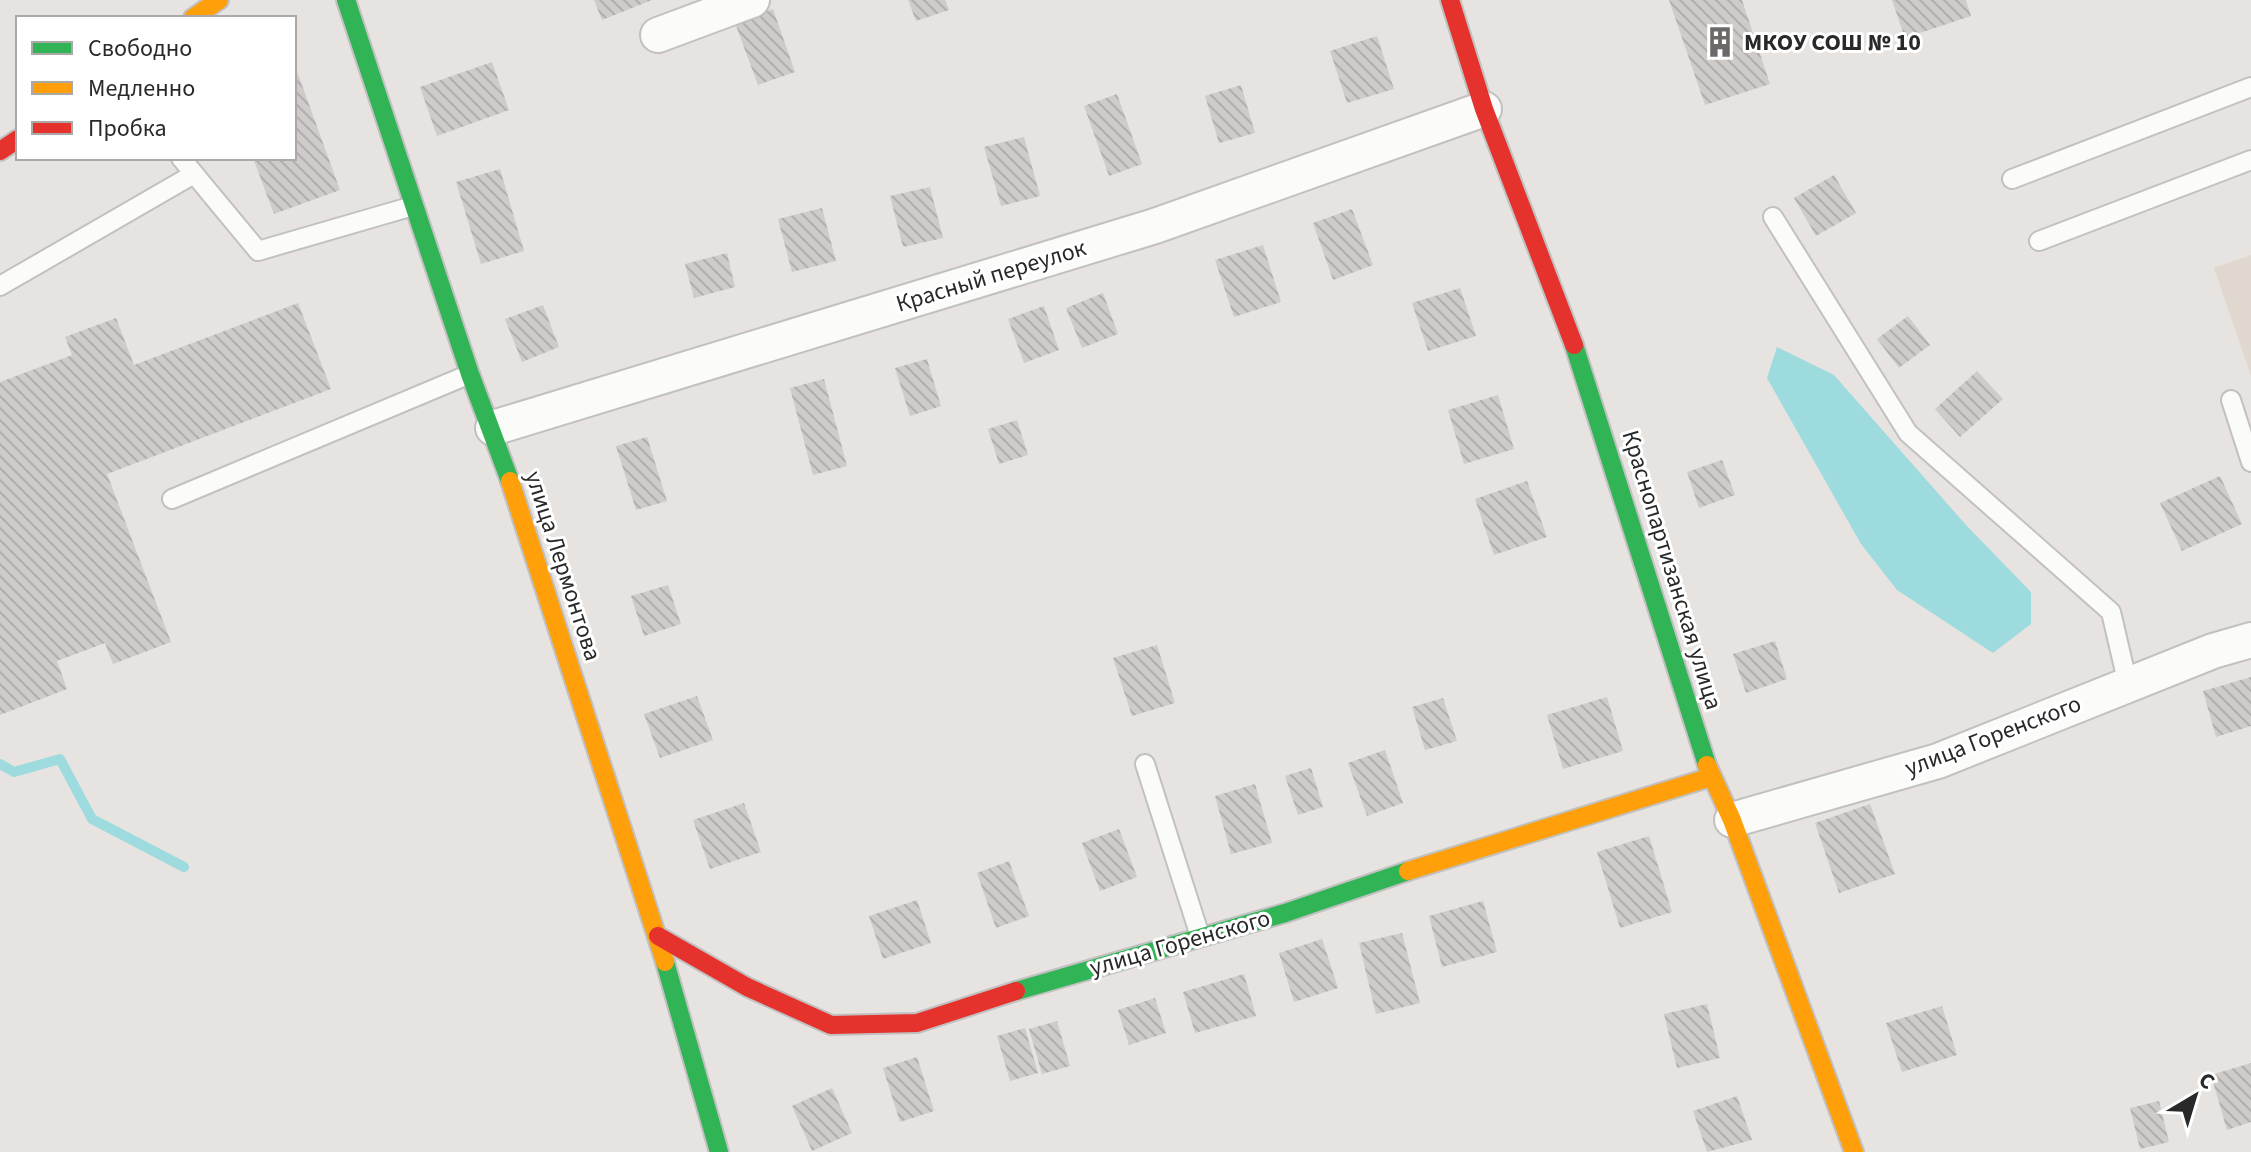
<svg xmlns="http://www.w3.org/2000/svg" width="2251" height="1152" font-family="'Source Sans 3',sans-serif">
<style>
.education{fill:#e0d8cf}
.water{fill:#9ddbdf}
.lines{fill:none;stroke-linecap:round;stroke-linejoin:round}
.stream{stroke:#9ddbdf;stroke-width:10}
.building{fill:url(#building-back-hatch)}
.lane-casing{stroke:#c1c1c1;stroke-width:22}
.street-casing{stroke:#c1c1c1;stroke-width:38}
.fast-casing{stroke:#c1c1c1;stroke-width:22}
.slow-casing{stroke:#c1c1c1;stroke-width:22}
.jam-casing{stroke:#c1c1c1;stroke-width:22}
.lane{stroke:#fbfbfa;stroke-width:18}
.street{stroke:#fbfbfa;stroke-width:34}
.fast{stroke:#30b455;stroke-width:18}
.slow{stroke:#ff9f0a;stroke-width:18}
.jam{stroke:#e5322d;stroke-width:18}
.labels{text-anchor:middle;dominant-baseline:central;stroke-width:6;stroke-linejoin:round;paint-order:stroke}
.poi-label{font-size:24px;font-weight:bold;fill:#292929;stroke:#fff;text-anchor:start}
.street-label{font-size:24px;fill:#292929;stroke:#fff}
</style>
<defs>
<pattern id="building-back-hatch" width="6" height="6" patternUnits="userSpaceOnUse" patternTransform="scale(2)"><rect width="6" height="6" fill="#cecbc9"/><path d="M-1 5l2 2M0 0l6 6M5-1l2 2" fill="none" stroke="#b1aead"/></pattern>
</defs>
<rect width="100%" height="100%" fill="#e7e3e0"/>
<polygon class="education" points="2251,255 2251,376 2214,268"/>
<polygon class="water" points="1777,347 1834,375 1966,525 2031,592 2031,624 1993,653 1897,590 1861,544 1767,378"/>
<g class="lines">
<polyline class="stream" points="0,764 14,772 60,759 92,819 184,867"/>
</g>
<g class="building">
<polygon points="594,0 652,0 602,20"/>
<polygon points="908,0 945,0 949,10 916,21"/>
<polygon points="1669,0 1742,0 1770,84 1705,105"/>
<polygon points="1892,0 1966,0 1971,16 1905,38"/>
<polygon points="773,9 795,72 758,85 735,23"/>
<polygon points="1377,36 1394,89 1347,103 1330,51"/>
<polygon points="492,62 509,110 437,136 420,87"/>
<polygon points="294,63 340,190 274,214 253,158 294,158"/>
<polygon points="1241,85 1255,133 1219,143 1205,96"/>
<polygon points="1117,94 1142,164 1109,176 1084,106"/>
<polygon points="1024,137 1040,196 1001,206 984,147"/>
<polygon points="500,169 524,251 481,264 456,182"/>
<polygon points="1834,175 1856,213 1816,236 1794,198"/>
<polygon points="930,187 943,238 903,247 890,196"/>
<polygon points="822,208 836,261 792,272 778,219"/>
<polygon points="1352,209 1373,265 1333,280 1313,223"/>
<polygon points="1263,245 1281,302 1234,317 1215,260"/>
<polygon points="727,253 735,287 694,298 685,264"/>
<polygon points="1460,288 1476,336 1428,351 1412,303"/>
<polygon points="1103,293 1118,334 1082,348 1066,308"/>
<polygon points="298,303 331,389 107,474 171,642 113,664 105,643 57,661 67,689 0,715 0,382 72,355 65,337 116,318 134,365"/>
<polygon points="543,305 559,347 522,362 505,319"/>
<polygon points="1044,306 1059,350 1024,363 1008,319"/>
<polygon points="1908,316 1930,345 1899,368 1877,339"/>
<polygon points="927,359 941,406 910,416 895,368"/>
<polygon points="1977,371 2003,399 1960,437 1935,409"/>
<polygon points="824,379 847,466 813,475 790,388"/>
<polygon points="1498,395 1514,449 1464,464 1448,410"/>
<polygon points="1017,420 1028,455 999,464 988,429"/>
<polygon points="647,437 667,501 636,510 616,446"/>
<polygon points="1722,460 1735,495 1699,508 1687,472"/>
<polygon points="2220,476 2242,524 2182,551 2160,503"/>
<polygon points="1527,481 1547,537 1494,555 1475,499"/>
<polygon points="668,585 681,624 644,636 631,596"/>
<polygon points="1775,641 1787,679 1746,693 1733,654"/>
<polygon points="1157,645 1175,703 1132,716 1113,658"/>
<polygon points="2251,677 2251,726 2216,737 2203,691"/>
<polygon points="697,696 713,740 660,758 644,714"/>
<polygon points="1607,697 1623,751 1563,769 1547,715"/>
<polygon points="1443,698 1457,741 1425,750 1412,707"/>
<polygon points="1385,750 1403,803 1367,816 1348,763"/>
<polygon points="1311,768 1323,807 1298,815 1285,776"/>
<polygon points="1255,784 1272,843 1231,854 1215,796"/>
<polygon points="744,803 761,852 710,869 693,820"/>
<polygon points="1870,804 1895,874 1839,893 1815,823"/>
<polygon points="1119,829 1137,877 1100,891 1082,843"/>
<polygon points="1649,836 1672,912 1620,928 1597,852"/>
<polygon points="1009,861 1029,916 996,928 977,873"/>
<polygon points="917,900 931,943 883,959 869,916"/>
<polygon points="1483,901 1497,952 1442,967 1429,916"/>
<polygon points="1402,933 1420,1003 1376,1014 1359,943"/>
<polygon points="1322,939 1338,988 1294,1002 1279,953"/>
<polygon points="1244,974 1256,1016 1195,1033 1183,992"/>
<polygon points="1155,998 1166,1033 1129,1045 1118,1010"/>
<polygon points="1707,1004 1720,1058 1677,1068 1664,1014"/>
<polygon points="1942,1006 1957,1055 1902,1072 1886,1023"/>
<polygon points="1057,1021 1070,1066 1042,1074 1029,1029"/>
<polygon points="1025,1028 1038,1073 1010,1081 997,1036"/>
<polygon points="917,1057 934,1111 900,1122 883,1068"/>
<polygon points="2251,1063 2251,1122 2227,1130 2211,1075"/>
<polygon points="832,1088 852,1133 812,1151 792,1106"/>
<polygon points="1737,1096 1752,1140 1707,1152 1693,1111"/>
<polygon points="2159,1101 2169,1142 2140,1149 2130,1108"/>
</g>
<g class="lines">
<defs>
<g id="lane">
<polyline points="181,158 258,251 413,206"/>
<polyline points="2012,179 2251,87"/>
<polyline points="1773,217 1908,433 2111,612 2128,685"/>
<polyline points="2039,241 2251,160"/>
<polyline points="0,286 194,174"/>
<polyline points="2231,400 2251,462"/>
<polyline points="172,499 470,374"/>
<polyline points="1145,764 1200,936"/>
</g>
<g id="street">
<polyline points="658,35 752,0"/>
<polyline points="493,428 1155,226 1484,109"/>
<polyline points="1732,820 1938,761 2213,651 2251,640"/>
</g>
<g id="fast">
<polyline points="346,0 470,374 510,481"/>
<polyline points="1574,345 1707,765"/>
<polyline points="665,962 719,1152"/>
<polyline points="1016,991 1285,913 1408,871"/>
</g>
<g id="slow">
<polyline points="193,18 219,0"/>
<polyline points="510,481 665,962"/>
<polyline points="1707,765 1732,820 1854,1152"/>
<polyline points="1408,871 1711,777"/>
</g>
<g id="jam">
<polyline points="1450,0 1484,109 1574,345"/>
<polyline points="0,151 18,139"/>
<polyline points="658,936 747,987 831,1025 917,1023 1016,991"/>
</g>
</defs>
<use href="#lane" class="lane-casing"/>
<use href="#street" class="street-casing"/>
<use href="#fast" class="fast-casing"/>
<use href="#slow" class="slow-casing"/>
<use href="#jam" class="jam-casing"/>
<use href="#lane" class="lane"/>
<use href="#street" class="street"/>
<use href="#fast" class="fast"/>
<use href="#slow" class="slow"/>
<use href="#jam" class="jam"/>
</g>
<defs>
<symbol id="building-bare" viewBox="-9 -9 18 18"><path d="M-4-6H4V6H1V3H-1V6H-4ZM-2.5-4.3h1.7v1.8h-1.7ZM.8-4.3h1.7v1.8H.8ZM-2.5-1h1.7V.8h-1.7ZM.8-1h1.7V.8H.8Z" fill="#6c6a69" stroke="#fff" stroke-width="2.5" paint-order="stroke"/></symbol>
</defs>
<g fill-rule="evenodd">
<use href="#building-bare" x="1698" y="20" width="44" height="44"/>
</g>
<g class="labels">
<g class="poi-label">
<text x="1744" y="42">МКОУ СОШ № 10</text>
</g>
<g class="street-label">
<text transform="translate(991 276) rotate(-17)">Красный переулок</text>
<text transform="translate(563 566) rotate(72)">улица Лермонтова</text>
<text transform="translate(1672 570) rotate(73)">Краснопартизанская улица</text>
<text transform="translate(1993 736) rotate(-21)">улица Горенского</text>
<text transform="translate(1180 943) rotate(-16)">улица Горенского</text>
</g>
</g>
<rect x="16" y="16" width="280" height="144" fill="#ffffff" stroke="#a9a9a9" stroke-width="2"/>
<rect x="32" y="42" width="40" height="12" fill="#30b455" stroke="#a9a9a9" stroke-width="2"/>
<text x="88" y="56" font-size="24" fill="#292929">Свободно</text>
<rect x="32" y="82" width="40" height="12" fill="#ff9f0a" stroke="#a9a9a9" stroke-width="2"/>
<text x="88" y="96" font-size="24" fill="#292929">Медленно</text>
<rect x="32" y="122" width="40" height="12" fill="#e5322d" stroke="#a9a9a9" stroke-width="2"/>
<text x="88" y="136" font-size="24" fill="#292929">Пробка</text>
<g transform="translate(2195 1096) rotate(38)" stroke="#ffffff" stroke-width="6" paint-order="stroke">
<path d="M0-6L14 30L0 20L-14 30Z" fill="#292929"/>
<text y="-12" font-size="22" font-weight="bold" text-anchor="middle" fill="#292929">С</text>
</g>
</svg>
